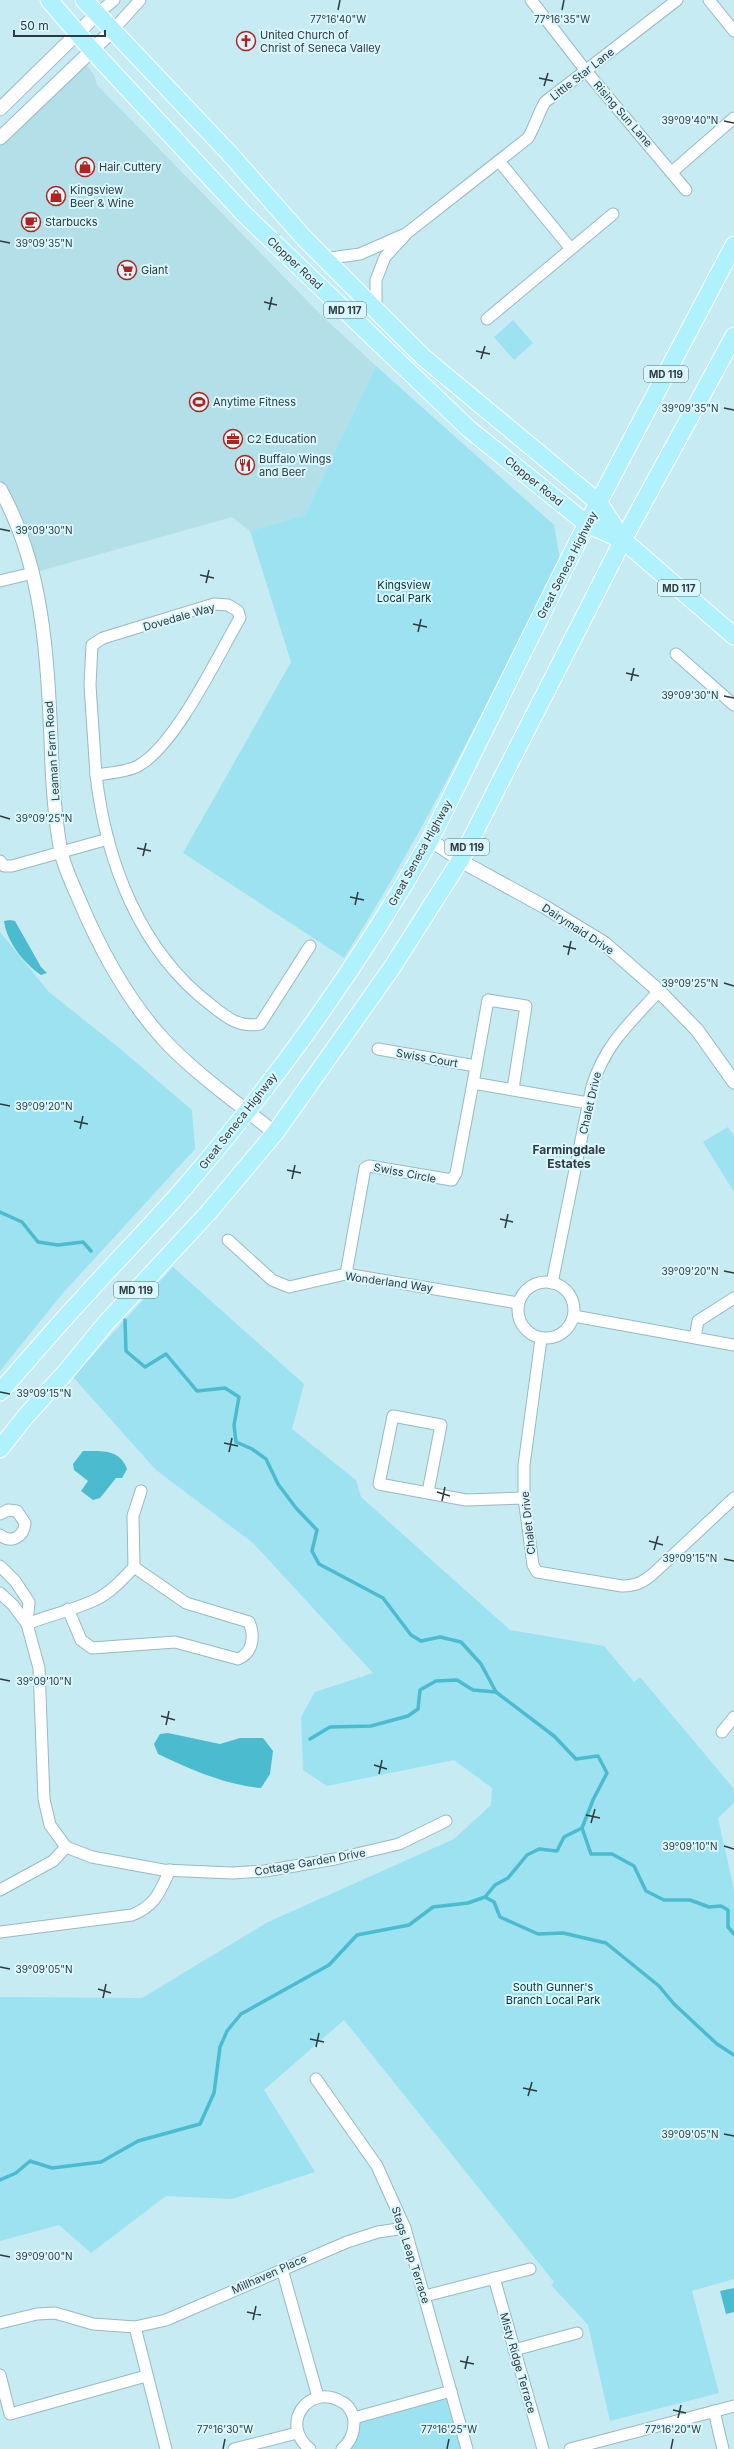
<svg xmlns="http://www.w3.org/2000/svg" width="734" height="2449" font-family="Inter,sans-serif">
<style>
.built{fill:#b2dfe8}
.green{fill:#9ce2f0}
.water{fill:#4bbbcf}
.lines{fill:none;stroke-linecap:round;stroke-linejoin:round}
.stream{stroke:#4bbbcf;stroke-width:3.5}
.minor-casing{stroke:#97bac1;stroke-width:13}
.tertiary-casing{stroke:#97bac1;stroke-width:15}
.primary-casing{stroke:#fff;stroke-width:19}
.minor{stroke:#fff;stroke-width:11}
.tertiary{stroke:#fff;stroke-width:13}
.primary{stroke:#b0f1fe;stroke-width:17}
.ticks{fill:none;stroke:#2d3b3e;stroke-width:1.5}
.labels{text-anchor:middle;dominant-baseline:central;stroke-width:4;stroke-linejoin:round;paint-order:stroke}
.shield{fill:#daf7fd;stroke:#617377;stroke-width:1}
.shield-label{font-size:10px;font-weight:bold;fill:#2d3b3e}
.poi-label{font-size:11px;fill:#2d3b3e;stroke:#daf7fd;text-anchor:start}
.street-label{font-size:11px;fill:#2d3b3e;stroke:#daf7fd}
.park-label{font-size:11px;fill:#00343c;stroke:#daf7fd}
.neighbourhood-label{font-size:12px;font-weight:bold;fill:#2d3b3e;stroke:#daf7fd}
.ticks-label{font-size:10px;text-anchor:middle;fill:#2d3b3e;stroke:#daf7fd;stroke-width:4;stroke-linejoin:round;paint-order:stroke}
</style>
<rect width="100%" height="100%" fill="#c7ebf2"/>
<polygon class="built" points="82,59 94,75 97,85 320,314 376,366 305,515 250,531 232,517 33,573 0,489 0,138"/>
<g class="green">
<polygon points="513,320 533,343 514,360 494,337"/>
<path d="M376 366 554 525 560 559C491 694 426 830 344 958L183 853 291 662 250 531 305 515Z"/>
<polygon points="0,932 49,992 118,1047 192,1110 195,1149 62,1294 0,1371"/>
<polygon points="728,1127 734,1136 734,1192 703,1142"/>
<polygon points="173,1267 304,1384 292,1429 356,1480 361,1497 510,1630 604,1646 634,1682 640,1677 734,1789 734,1803 718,1818 734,1890 734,2279 692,2291 719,2393 610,2421 588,2325 551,2285 554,2282 344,2020 264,2090 315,2172 232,2199 166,2196 91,2253 59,2225 0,2241 0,1997 142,1998 268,1922 454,1839 491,1805 492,1788 454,1760 327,1786 303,1770 301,1717 315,1692 373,1673 253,1543 156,1470 73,1377"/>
<polygon points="451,2391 466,2449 336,2449 354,2418"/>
</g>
<g class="water">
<path d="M10 920 15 921 41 967 47 973 41 975C24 963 7 943 4 921Z"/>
<path d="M83 1451C102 1451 120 1449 127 1469L122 1478H116L100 1498 93 1500 81 1491 88 1481 74 1470 73 1464Z"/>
<path d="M168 1733 220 1744 240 1738H263L273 1751 270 1774 261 1788C226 1785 189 1769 158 1754L154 1744 160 1734Z"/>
<polygon points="734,2288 734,2312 726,2314 720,2291"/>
</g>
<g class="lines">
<g class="stream">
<polyline points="0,1212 22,1222 38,1242 58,1245 83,1242 91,1251"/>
<polyline points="125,1320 126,1351 145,1367 166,1354 197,1391 225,1388 239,1397 234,1425 236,1442 252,1449 266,1459 278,1484 296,1508 317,1530 312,1551 319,1564 383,1598 411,1635 421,1641 440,1637 461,1642 481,1664 496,1692 554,1736 576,1759 598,1756 607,1773 593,1800 582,1828 591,1854 612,1854 634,1866 646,1891 664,1900 690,1900 709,1907 721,1906 728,1910 728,1927 734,1934"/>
<polyline points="310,1739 330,1727 371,1726 408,1716 418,1709 420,1690 436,1681 457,1680 473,1690 496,1692"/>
<polyline points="485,1897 495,1885 508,1878 527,1855 539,1849 557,1851 564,1837 582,1828"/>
<polyline points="0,2180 16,2173 30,2161 52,2168 101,2162 138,2141 200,2124 214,2093 220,2047 227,2031 241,2014 329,1965 357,1935 409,1925 433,1907 468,1903 485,1897 494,1902 500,1917 538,1934 563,1933 606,1943 659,1986 674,2004 717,2044 734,2055"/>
</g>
<defs>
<g id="minor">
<polyline points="531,0 586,71 686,190"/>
<polyline points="709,0 734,31"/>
<polyline points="97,14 114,0"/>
<polyline points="112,31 140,0"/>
<polyline points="499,161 571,249"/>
<polyline points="672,172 734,118"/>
<polyline points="323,259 360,254 403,235"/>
<path d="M376 308V280L385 257 407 233 528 138C535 126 538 114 545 102L677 0"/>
<polyline points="487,319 613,214"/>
<polyline points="0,581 33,573"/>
<path d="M214 604 228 605 238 611 240 618C217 657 176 745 138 766 127 772 109 773 96 775L90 685 92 645 103 638Z"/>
<polyline points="676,654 734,705"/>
<path d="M96 775C106 862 140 951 211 1005 227 1018 240 1028 260 1024L310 946"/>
<polyline points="0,861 4,866 12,866 108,839"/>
<polyline points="378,1049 476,1066"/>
<polyline points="473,1083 488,1000 526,1006 513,1089"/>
<polyline points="228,1240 272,1280 289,1287 346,1274 518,1303"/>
<polyline points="346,1274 365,1168 369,1166 452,1180 456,1173 473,1083 588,1103"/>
<circle cx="546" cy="1310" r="28"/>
<path d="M552 1283 592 1086C606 1043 630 1023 659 991"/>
<polyline points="574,1316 734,1345"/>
<polyline points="695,1337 698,1321 734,1298"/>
<path d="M541 1339 524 1465V1498L533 1565 537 1572 622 1586C636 1586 644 1582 655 1572L734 1498"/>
<polyline points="428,1492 441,1425 393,1416 379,1484 466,1500 524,1498"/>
<path d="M0 1514 8 1510 17 1511 25 1523C24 1537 11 1544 0 1535"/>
<polyline points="0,1566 15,1581 29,1602 27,1624 39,1668 44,1799 50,1825 66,1847 92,1857 163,1870 232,1873 265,1871 335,1859 399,1844 446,1821"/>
<polyline points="134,1567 133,1516 141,1491"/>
<polyline points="0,1593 13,1605 27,1624"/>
<path d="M27 1624C49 1615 74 1610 95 1600 110 1593 123 1579 134 1567L186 1603 249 1622C255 1636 253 1653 238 1659L175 1642 92 1648 81 1640 68 1609"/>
<polyline points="722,1732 734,1717"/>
<polyline points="0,1890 53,1861 66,1847"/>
<path d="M0 1932 132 1915C156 1905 159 1893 170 1870"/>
<polyline points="316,2079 377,2166 405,2228 467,2449"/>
<polyline points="282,2269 318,2397"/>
<polyline points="494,2278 543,2449"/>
<polyline points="425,2296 530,2269"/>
<polyline points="0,2323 37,2314 55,2313 93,2324 135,2327 166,2320 347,2242 378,2232 405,2228"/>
<polyline points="135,2327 166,2449"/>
<polyline points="514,2350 577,2333"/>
<polyline points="0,2375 10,2414 146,2376"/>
<polyline points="714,2411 723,2449"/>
<polyline points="354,2418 451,2391"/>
<polyline points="234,2449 297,2433"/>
<path d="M310 2449C279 2425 308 2382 342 2402 349 2405 354 2415 354 2422 354 2433 351 2442 342 2449"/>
<polyline points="570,2449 734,2406"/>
</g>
<g id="tertiary">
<polyline points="0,109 97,14"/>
<polyline points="0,138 112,31"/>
<path d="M0 489C43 566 47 653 51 739 52 776 54 815 61 852 65 870 74 887 81 904 102 953 128 1001 165 1041 197 1075 238 1103 275 1133"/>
<polyline points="430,840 470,866 545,907 604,943 659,991 697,1030 734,1082"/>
</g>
<g id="primary">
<polyline points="49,0 92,50 245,215 469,429 587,524 623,540"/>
<polyline points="84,0 229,153 305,239 423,357 599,503 623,540 734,636"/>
<path d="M0 1392C28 1360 55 1328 84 1297 117 1260 152 1225 184 1188 277 1080 360 964 430 840L577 543 734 245"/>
<polyline points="0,1449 25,1417 65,1373 106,1323 208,1213 275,1133 391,969 461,859 623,540 734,336"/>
</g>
</defs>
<use href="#minor" class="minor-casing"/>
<use href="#tertiary" class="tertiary-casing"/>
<use href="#primary" class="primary-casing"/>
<use href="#minor" class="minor"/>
<use href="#tertiary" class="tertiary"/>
<use href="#primary" class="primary"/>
</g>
<path class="ticks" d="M338 10 340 0M562 10 564 0M539 78 553 81M544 86 548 73M724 121 734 123M0 241 10 243M264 302 277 305M269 310 272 297M476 351 490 354M481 359 485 346M724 408 734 410M0 529 10 531M200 575 214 578M206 583 209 570M413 624 427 627M418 632 421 619M626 673 639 676M631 681 634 668M724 696 734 698M0 816 10 819M137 848 151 851M143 856 146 843M350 897 364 900M355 905 358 892M563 946 576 949M568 955 571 941M724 983 734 986M0 1104 10 1106M74 1121 88 1124M80 1129 83 1116M287 1170 301 1173M292 1179 295 1165M500 1219 513 1222M505 1228 508 1214M724 1271 734 1273M0 1392 10 1394M224 1443 238 1446M229 1452 232 1438M437 1492 450 1496M442 1501 445 1487M649 1541 663 1545M654 1550 658 1536M724 1559 734 1561M0 1679 10 1681M161 1716 175 1720M166 1725 169 1711M374 1765 387 1769M379 1774 382 1760M586 1815 600 1818M591 1823 595 1809M724 1846 734 1849M0 1967 10 1969M98 1989 111 1993M103 1998 106 1984M310 2039 324 2042M316 2047 319 2033M523 2088 537 2091M528 2096 532 2082M724 2134 734 2136M0 2255 10 2257M247 2312 261 2315M253 2320 256 2306M460 2361 474 2364M465 2369 468 2356M673 2410 686 2413M678 2418 681 2405M223 2449 225 2439M447 2449 449 2439M671 2449 673 2439"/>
<defs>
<symbol id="church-ring" viewBox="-11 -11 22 22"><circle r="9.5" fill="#daf7fd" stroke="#b2221e" stroke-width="1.5"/><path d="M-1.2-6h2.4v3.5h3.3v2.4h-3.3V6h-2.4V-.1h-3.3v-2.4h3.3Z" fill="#b2221e"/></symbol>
<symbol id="shop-ring" viewBox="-11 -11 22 22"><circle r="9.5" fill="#daf7fd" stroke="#b2221e" stroke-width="1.5"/><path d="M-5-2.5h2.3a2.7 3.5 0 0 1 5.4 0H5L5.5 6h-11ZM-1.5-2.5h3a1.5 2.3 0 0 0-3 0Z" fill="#b2221e"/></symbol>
<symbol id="cafe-ring" viewBox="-11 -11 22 22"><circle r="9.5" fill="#daf7fd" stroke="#b2221e" stroke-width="1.5"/><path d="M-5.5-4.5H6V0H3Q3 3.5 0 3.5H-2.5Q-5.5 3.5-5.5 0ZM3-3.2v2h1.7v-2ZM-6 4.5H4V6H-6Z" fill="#b2221e"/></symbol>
<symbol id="supermarket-ring" viewBox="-11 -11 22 22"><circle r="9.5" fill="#daf7fd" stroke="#b2221e" stroke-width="1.5"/><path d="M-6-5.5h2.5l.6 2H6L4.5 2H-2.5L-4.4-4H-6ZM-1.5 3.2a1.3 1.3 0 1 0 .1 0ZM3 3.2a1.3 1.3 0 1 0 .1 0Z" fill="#b2221e"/></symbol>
<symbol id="stadium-ring" viewBox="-11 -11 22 22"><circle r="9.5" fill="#daf7fd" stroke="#b2221e" stroke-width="1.5"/><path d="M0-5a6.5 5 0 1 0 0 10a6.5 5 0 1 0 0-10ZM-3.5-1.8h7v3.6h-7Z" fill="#b2221e"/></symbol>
<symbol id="office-ring" viewBox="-11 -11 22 22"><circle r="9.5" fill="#daf7fd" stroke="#b2221e" stroke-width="1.5"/><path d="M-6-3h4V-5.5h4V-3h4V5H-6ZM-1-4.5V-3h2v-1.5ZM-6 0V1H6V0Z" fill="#b2221e"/></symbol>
<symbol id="restaurant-ring" viewBox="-11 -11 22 22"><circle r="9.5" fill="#daf7fd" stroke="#b2221e" stroke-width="1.5"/><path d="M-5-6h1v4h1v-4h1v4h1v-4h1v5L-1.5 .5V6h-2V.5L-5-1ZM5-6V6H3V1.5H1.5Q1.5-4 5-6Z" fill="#b2221e"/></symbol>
</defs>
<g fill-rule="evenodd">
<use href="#church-ring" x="235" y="30" width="22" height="22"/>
<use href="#shop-ring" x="74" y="156" width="22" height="22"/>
<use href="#shop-ring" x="45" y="185" width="22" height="22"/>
<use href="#cafe-ring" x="20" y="211" width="22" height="22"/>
<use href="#supermarket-ring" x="116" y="259" width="22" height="22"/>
<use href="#stadium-ring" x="188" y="391" width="22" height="22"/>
<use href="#office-ring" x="222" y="428" width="22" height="22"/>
<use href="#restaurant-ring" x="234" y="454" width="22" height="22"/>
</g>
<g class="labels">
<g class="shield">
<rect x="324" y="302" width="42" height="16" rx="3"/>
<rect x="644" y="366" width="44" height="16" rx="3"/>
<rect x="658" y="580" width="42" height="16" rx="3"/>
<rect x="445" y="839" width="44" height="16" rx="3"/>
<rect x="114" y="1282" width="44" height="16" rx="3"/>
</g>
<g class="shield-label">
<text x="345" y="310">MD 117</text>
<text x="666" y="374">MD 119</text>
<text x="679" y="588">MD 117</text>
<text x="467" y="847">MD 119</text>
<text x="136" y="1290">MD 119</text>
</g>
<g class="poi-label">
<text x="260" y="35">United Church of<tspan x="260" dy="13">Christ of Seneca Valley</tspan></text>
<text x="99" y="167">Hair Cuttery</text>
<text x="70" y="190">Kingsview<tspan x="70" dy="13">Beer &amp; Wine</tspan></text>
<text x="45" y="222">Starbucks</text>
<text x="141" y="270">Giant</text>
<text x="213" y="402">Anytime Fitness</text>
<text x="247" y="439">C2 Education</text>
<text x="259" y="459">Buffalo Wings<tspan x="259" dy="13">and Beer</tspan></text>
</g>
<g class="street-label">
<text transform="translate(582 74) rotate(-38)">Little Star Lane</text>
<text transform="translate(623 114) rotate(49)">Rising Sun Lane</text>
<text transform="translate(295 263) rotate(43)">Clopper Road</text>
<text transform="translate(534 481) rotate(39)">Clopper Road</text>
<text transform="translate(567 565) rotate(-63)">Great Seneca Highway</text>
<text transform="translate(179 617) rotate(-16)">Dovedale Way</text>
<text transform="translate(52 751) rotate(-94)">Leaman Farm Road</text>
<text transform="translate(420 853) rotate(-61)">Great Seneca Highway</text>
<text transform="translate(578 929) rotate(33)">Dairymaid Drive</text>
<text transform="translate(427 1058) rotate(10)">Swiss Court</text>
<text transform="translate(590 1103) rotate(-77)">Chalet Drive</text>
<text transform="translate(238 1121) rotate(-52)">Great Seneca Highway</text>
<text transform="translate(405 1173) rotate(11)">Swiss Circle</text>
<text transform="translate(389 1282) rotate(8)">Wonderland Way</text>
<text transform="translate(528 1523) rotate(-96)">Chalet Drive</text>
<text transform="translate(310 1862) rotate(-10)">Cottage Garden Drive</text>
<text transform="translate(411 2255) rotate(72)">Stags Leap Terrace</text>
<text transform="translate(269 2274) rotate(-24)">Millhaven Place</text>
<text transform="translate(518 2363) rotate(74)">Misty Ridge Terrace</text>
</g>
<g class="park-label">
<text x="404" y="585">Kingsview<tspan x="404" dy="13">Local Park</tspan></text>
<text x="553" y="1987">South Gunner's<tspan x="553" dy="13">Branch Local Park</tspan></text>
</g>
<g class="neighbourhood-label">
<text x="569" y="1149">Farmingdale<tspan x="569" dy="14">Estates</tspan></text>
</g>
</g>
<g class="ticks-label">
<text x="338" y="23">77°16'40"W</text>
<text x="562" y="23">77°16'35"W</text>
<text x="690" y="124">39°09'40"N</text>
<text x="44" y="247">39°09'35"N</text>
<text x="690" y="412">39°09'35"N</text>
<text x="44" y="534">39°09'30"N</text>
<text x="690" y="699">39°09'30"N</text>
<text x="44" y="822">39°09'25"N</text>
<text x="690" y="987">39°09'25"N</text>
<text x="44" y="1110">39°09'20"N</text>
<text x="690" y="1275">39°09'20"N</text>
<text x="44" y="1397">39°09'15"N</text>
<text x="690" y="1562">39°09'15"N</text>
<text x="44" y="1685">39°09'10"N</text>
<text x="690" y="1850">39°09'10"N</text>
<text x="44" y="1973">39°09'05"N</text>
<text x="690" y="2138">39°09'05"N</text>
<text x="44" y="2260">39°09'00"N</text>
<text x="225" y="2433">77°16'30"W</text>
<text x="449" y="2433">77°16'25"W</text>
<text x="673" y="2433">77°16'20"W</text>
</g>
<path d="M14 30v6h91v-6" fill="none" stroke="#2d3b3e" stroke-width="2"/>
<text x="20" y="30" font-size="12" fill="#2d3b3e" stroke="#daf7fd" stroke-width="3" paint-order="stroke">50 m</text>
</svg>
